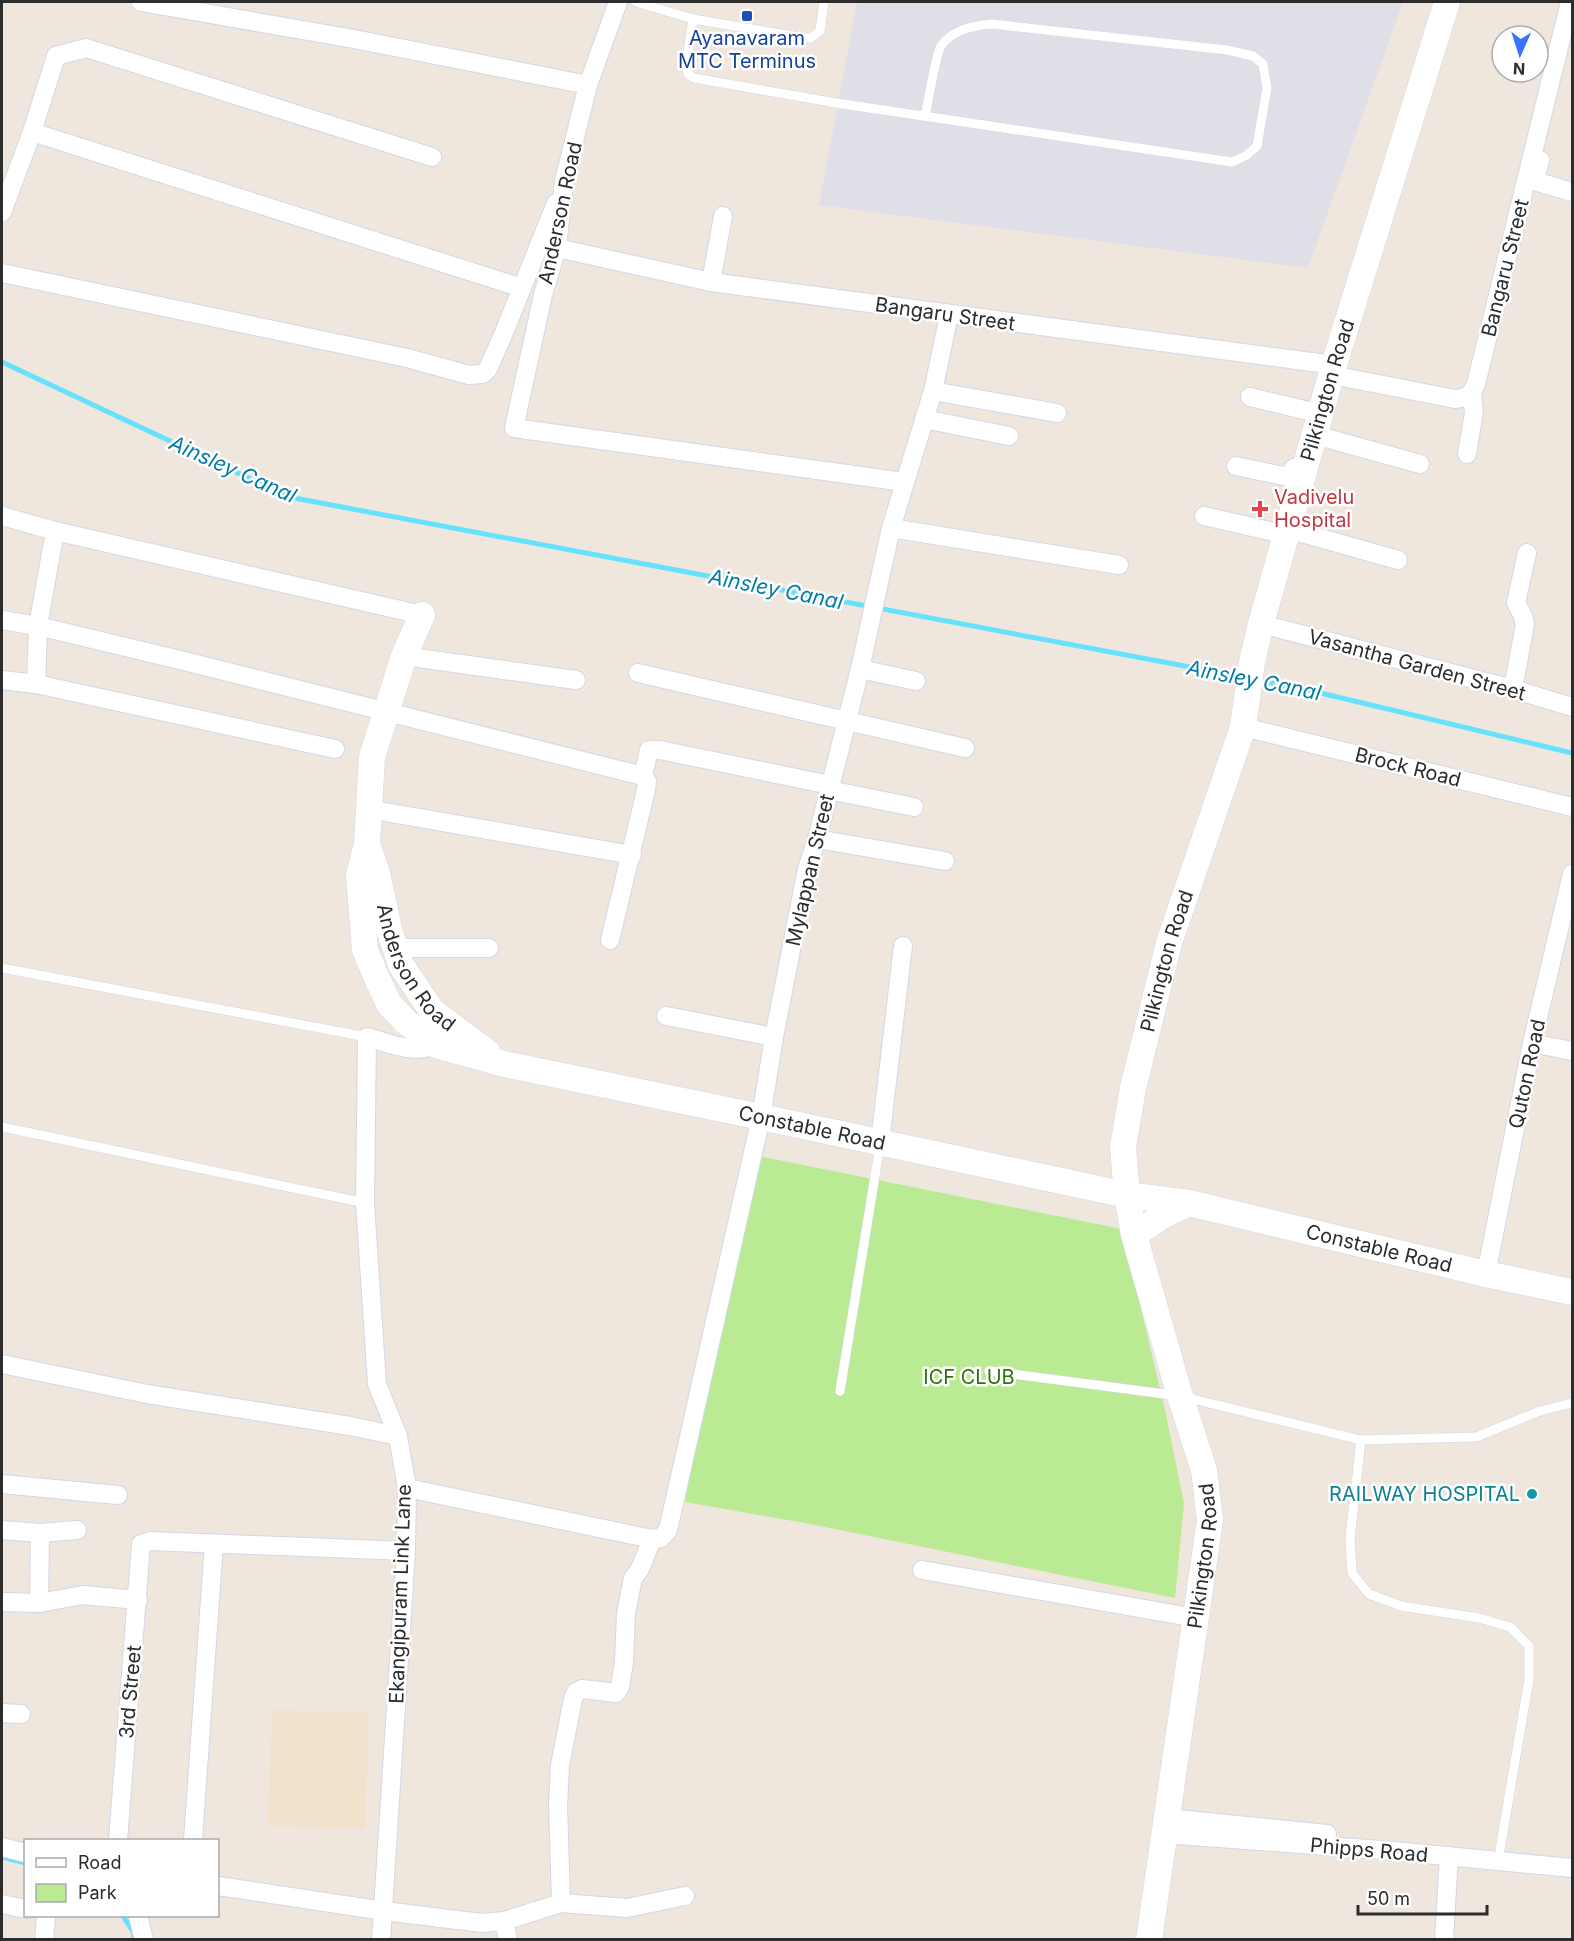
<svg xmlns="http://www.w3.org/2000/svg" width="1574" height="1941" font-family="Inter,sans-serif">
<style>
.industrial{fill:#e0dee7}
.education{fill:#f2e2cb}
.green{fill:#baeb94}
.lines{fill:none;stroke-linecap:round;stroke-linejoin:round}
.stream{stroke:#66e2fc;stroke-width:5}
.lane-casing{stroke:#d2d8e6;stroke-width:10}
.street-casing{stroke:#d2d8e6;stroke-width:20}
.secondary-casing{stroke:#d2d8e6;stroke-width:27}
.lane{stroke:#fff;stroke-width:9}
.street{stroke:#fff;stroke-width:18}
.secondary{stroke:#fff;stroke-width:26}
.transit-dot{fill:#1a4fb4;stroke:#fff;stroke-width:2}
.health-dot{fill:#e0444e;stroke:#fff;stroke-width:2}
.culture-dot{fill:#0f9aa8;stroke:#fff;stroke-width:2}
.labels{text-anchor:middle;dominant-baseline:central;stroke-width:5;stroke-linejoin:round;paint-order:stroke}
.transit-label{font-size:20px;fill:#164399;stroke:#fff}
.street-label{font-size:20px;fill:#2c2c2c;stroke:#fff}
.health-label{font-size:20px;fill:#be3a42;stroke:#fff;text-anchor:start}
.park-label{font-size:20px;fill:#307313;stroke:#fff}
.culture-label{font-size:20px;fill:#0d838f;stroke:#fff;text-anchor:end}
.water-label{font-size:21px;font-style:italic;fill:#017ca5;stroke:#fff}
</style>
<rect width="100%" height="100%" fill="#efe6dd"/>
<polygon class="industrial" points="857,2 1403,2 1308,268 819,205"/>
<polygon class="education" points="272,1710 369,1713 365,1828 268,1825"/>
<polygon class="green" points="748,1154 1122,1229 1165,1410 1184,1503 1175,1598 810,1524 685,1502"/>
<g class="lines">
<g class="stream">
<polyline points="2,362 289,497 1243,677"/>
<polyline points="1255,680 1308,690 1572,753"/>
<polyline points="2,1857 26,1863"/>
<polyline points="123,1916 134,1933 134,1940"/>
</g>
<defs>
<g id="lane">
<polyline points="636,2 693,19 805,38 811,38 820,31 824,2"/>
<path d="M693 19 686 66 688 74 694 78 836 103 1232 162 1247 155 1257 146 1267 88 1263 64 1253 56 1227 50 992 24C976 25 951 30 941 46 936 53 928 103 925 116"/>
<polyline points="2,968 367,1037"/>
<polyline points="2,1127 365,1203"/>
<polyline points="989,1371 1180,1396 1361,1440 1476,1437 1540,1411 1572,1403"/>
<polyline points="840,1391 880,1145"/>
<polyline points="1361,1440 1350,1538 1352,1573 1369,1594 1401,1606 1479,1618 1510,1627 1529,1646 1529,1679 1500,1850"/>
</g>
<g id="street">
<polyline points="141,2 354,39 588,85"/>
<polyline points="618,2 588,85 564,181 557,248 543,295 514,428 904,482"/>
<polyline points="32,132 522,288"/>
<polyline points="1540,160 1536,177 1538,182 1572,192"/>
<polyline points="2,212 32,132 56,56 86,48 432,157"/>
<polyline points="557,248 711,282 1334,365"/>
<polyline points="2,273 407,358 469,375 483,374 488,369 503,335 556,203"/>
<polyline points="711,282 723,216"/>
<path d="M1332 375 1455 399C1467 398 1471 395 1476 384L1570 2"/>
<polyline points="933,391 1057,413"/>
<polyline points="1250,397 1321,414"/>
<polyline points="924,419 1009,436"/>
<polyline points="1315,435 1420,464"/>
<polyline points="1467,454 1474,412 1472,393"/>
<polyline points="1236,466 1288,477 1294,468 1305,471"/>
<polyline points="2,516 55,531 422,615"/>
<polyline points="1204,516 1287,535"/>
<polyline points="891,528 1119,565"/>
<polyline points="1288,529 1398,560"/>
<polyline points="2,620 38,626 184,661 643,776"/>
<polyline points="1261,624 1513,689 1572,707"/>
<polyline points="404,656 576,680"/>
<polyline points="860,669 916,681"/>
<polyline points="638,673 965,748"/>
<polyline points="2,680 36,684 335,749"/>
<polyline points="36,684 38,626 55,531"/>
<polyline points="1513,689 1525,624 1523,616 1516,603 1527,553"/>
<polyline points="1243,727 1572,807"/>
<polyline points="829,790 914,807"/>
<polyline points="368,809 632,855"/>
<polyline points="817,839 945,861"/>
<polyline points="610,940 646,790 647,781 643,776 649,750 660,750 830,785"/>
<polyline points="395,948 489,948"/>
<polyline points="666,1016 774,1037"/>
<polyline points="1532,1043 1572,1051"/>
<polyline points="880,1142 903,946"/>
<polyline points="1486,1274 1532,1043 1572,874"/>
<polyline points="2,1364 147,1394 350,1426 398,1436"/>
<polyline points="2,1484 118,1495"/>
<polyline points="407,1488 652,1539 661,1538 668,1530 761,1117 774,1037 807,869 817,839 860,669 891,528 933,391 949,315"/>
<polyline points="2,1530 40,1533 77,1530"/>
<polyline points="922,1570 1196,1618"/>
<polyline points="2,1602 39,1603 83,1595 138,1600"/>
<polyline points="39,1603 40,1533"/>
<polyline points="2,1713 21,1714"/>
<polyline points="1168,1818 1327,1834"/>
<polyline points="1165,1834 1394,1851 1572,1868"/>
<polyline points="118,1840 141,1544 150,1541 406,1551"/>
<polyline points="193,1840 214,1543"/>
<polyline points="2,1847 26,1853"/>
<polyline points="218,1886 384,1911 482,1923 504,1921 561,1903 627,1908 685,1896"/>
<polyline points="561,1903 558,1805 560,1765 573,1699 576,1692 582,1689 616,1693 620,1687 624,1662 626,1613 633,1578 640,1569 652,1539"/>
<polyline points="2,1904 26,1909"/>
<polyline points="138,1916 144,1940"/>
<polyline points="504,1921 508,1940"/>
<polyline points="44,1940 46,1916"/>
<path d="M381 1940 406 1551 407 1488 398 1436 377 1384 365 1203 367 1037C390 1043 420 1058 442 1041"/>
<polyline points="1444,1940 1449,1856"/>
</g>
<g id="secondary">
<path id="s1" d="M422 615 404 656 372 757 367 844 359 875 365 950 375 974 389 1004 406 1022 436 1045 504 1064 761 1117 1127 1195 1189 1203 1486 1274 1572 1292"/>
<path id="s2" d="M367 844 377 873 389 929 401 965 432 1011 488 1053"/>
<polyline points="1134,1235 1166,1214 1189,1203"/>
<path id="s3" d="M1149 1940 1210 1520 1204 1470 1180 1396 1134 1235 1127 1195 1123 1147 1133 1088 1169 943 1243 727 1252 662 1261 624 1334 365 1447 2"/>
</g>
</defs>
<use href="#lane" class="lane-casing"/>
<use href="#street" class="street-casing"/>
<use href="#secondary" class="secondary-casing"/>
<use href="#lane" class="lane"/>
<use href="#street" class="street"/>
<use href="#secondary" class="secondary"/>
</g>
<rect class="transit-dot" x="741" y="10" width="12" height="12" rx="3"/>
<path class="health-dot" d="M1257 500h6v6h6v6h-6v6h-6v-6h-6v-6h6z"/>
<circle class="culture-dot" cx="1532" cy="1494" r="6"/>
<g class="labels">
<g class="transit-label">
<text x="747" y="38">Ayanavaram<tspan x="747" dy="23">MTC Terminus</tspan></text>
</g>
<g class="street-label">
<text transform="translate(560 213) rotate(-78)">Anderson Road</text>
<text transform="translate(1505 268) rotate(-76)">Bangaru Street</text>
<text transform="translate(945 314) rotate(8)">Bangaru Street</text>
<text stroke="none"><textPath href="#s3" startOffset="1594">Pilkington Road</textPath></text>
<text transform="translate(1417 665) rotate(15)">Vasantha Garden Street</text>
<text transform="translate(1408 767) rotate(14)">Brock Road</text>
<text transform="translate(810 870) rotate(-77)">Mylappan Street</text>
<text stroke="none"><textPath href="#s3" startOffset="1000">Pilkington Road</textPath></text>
<text stroke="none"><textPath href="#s2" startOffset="135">Anderson Road</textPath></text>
<text transform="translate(1527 1074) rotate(-78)">Quton Road</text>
<text stroke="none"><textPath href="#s1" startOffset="852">Constable Road</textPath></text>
<text stroke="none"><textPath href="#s1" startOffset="1432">Constable Road</textPath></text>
<text stroke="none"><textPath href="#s3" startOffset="388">Pilkington Road</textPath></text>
<text transform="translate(400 1594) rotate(-88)">Ekangipuram Link Lane</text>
<text transform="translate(130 1692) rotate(-85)">3rd Street</text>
<text transform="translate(1369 1850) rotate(5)">Phipps Road</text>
</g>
<g class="health-label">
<text x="1274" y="497">Vadivelu<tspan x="1274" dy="23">Hospital</tspan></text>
</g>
<g class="park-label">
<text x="969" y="1377">ICF CLUB</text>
</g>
<g class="culture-label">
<text x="1520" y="1494">RAILWAY HOSPITAL</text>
</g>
<g class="water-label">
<text transform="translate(233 469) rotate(24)">Ainsley Canal</text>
<text transform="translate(776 589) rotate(11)">Ainsley Canal</text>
<text transform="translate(1254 680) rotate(11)">Ainsley Canal</text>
</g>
</g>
<rect width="1574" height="1941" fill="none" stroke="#2c2c2c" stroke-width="6"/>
<rect x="24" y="1839" width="195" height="78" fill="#ffffff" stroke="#ababab" stroke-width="1.5"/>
<rect x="36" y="1858" width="30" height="9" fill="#ffffff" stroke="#ababab" stroke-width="1.5"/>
<text x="78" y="1869" font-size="18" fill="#2c2c2c">Road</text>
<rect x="36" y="1884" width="30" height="18" fill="#baeb94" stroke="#ababab" stroke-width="1.5"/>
<text x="78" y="1899" font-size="18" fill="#2c2c2c">Park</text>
<g transform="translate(1520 54) rotate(183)"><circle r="28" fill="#ffffff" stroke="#ababab" stroke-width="1.5"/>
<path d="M0-4.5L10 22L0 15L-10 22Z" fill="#3b72ff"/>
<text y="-9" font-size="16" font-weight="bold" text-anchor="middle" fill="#2c2c2c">N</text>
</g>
<path d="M1358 1905v9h129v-9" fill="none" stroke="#2c2c2c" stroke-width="3"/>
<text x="1367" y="1905" font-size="18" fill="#2c2c2c" stroke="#ffffff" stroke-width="4.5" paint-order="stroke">50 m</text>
</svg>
